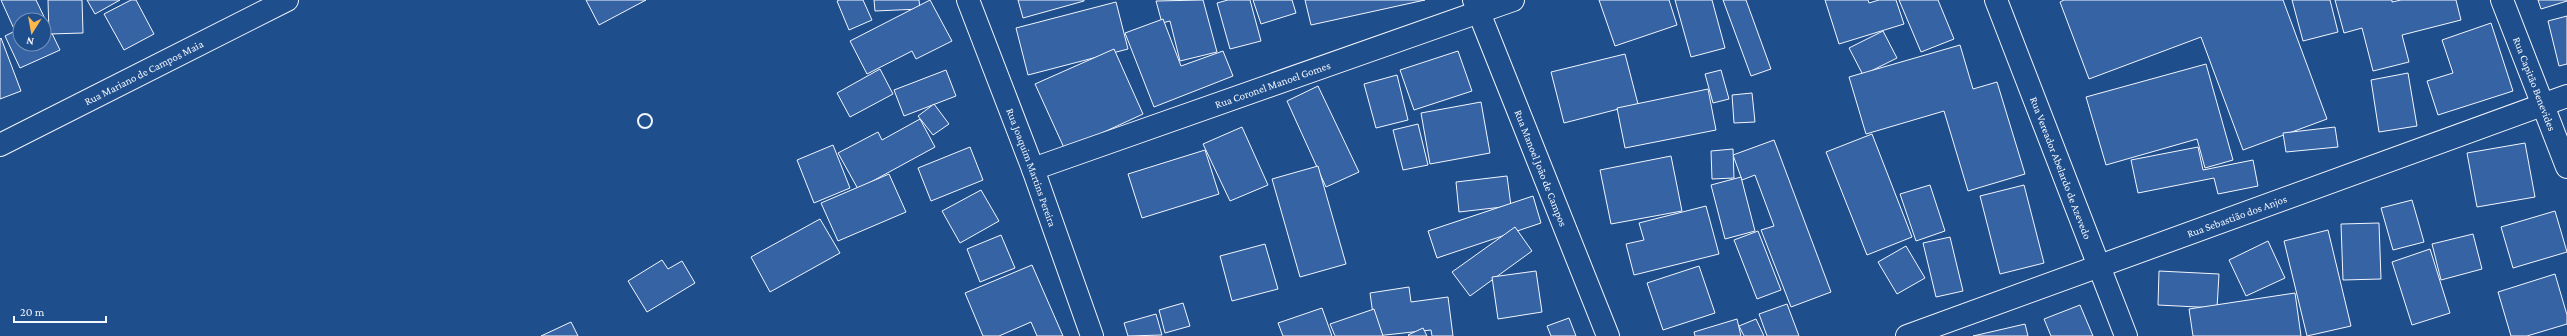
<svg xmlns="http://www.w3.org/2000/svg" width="2567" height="336" font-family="'Crimson Pro',serif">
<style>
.building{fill:#3563a3;stroke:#f2f6ff;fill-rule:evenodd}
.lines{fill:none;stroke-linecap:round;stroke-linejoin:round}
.street-casing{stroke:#f2f6ff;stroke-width:24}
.secondary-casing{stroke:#f2f6ff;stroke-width:24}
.street{stroke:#1f4e8c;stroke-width:22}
.secondary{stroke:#1f4e8c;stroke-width:22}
.wall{stroke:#f2f6ff;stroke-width:2}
.labels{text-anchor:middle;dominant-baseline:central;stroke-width:3;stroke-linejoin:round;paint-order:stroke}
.street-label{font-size:11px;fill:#f2f6ff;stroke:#1f4e8c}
</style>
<rect width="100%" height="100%" fill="#1f4e8c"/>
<g class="building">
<path d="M1 0H36L60 50 20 68 5 36 15 31ZM20 20H44V44H20Z"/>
<polygon points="48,0 82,0 83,33 49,34"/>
<polygon points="87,0 120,0 95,14"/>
<polygon points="131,0 136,0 154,34 124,50 104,14"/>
<polygon points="586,0 646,0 599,25"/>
<polygon points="839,0 863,0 872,20 849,30 837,1"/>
<polygon points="874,0 919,0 920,9 875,11"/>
<polygon points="930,0 952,41 916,59 912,51 867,74 850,41"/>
<polygon points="1018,0 1084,0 1084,1 1023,18"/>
<polygon points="1203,0 1217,52 1180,61 1170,21 1162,23 1156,1"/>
<polygon points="1228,0 1250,0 1261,41 1230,49 1217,3"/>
<polygon points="1253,0 1292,0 1296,13 1261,24"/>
<polygon points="1305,0 1425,0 1311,25"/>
<polygon points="1599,0 1669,0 1677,25 1615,46"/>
<polygon points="1675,0 1712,0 1725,48 1691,57"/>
<polygon points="1723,0 1746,0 1771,69 1751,76"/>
<polygon points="1825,0 1868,0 1869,3 1879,0 1896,0 1904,24 1839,44"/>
<polygon points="1899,0 1938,0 1954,39 1921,52"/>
<polygon points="2064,0 2283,0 2327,119 2243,150 2201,37 2089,79 2060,2"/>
<polygon points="2292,0 2330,0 2338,32 2303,41"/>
<polygon points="2335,0 2392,0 2392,2 2401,0 2456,0 2461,20 2402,35 2409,62 2373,71 2362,28 2344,33"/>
<polygon points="2538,0 2567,0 2567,1 2541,9"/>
<polygon points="1116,2 1128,49 1028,75 1016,28"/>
<polygon points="2567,16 2567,64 2559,66 2548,21"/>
<polygon points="1163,19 1181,66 1223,51 1233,76 1154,107 1125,33"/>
<polygon points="2491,23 2513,91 2438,115 2427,81 2453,73 2442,40"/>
<polygon points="1883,31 1897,58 1863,75 1849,48"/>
<polygon points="1,38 21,91 0,99 0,39"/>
<polygon points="1960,45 1973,89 1997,82 2025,174 1968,191 1944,111 1866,134 1849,77"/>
<polygon points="1114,49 1143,114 1065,150 1035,84"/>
<polygon points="1458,51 1472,91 1414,110 1400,70"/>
<polygon points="1625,54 1638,104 1564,123 1551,72"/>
<polygon points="2206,64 2233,160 2205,168 2197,139 2106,165 2086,97"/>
<polygon points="880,69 893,94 850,117 837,93"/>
<polygon points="946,70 956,96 904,116 894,90"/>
<polygon points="1721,70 1729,99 1713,103 1705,74"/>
<polygon points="2408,73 2417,126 2379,132 2371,80"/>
<polygon points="1397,75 1408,120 1376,128 1364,84"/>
<polygon points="1318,86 1359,172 1326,187 1287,101"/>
<polygon points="1708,89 1716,130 1625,148 1617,108"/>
<polygon points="1752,93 1755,122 1734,123 1732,95"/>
<polygon points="1481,102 1490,153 1430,164 1421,113"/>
<polygon points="934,104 949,124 933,135 918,116"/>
<polygon points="920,119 935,147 858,189 838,153 878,132 882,140"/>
<polygon points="1418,124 1428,165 1403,170 1393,130"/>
<polygon points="1242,127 1268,185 1230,201 1203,144"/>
<polygon points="2335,127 2338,147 2286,152 2283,133"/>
<polygon points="1872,134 1912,237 1867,255 1826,152"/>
<polygon points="1774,140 1831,292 1791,307 1761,230 1774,226 1755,175 1742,180 1733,155"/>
<polygon points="2525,143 2535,197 2477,207 2467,153"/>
<polygon points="833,145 850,188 814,203 797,160"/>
<polygon points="970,147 983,180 931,201 918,168"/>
<polygon points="2198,147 2203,170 2253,160 2258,186 2218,194 2214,178 2138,193 2131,160"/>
<polygon points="1733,149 1734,178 1712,179 1711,151"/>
<polygon points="1205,150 1219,194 1142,218 1128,174"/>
<polygon points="1671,156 1682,211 1611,224 1600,170"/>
<polygon points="1318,166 1346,264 1300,277 1272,179"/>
<polygon points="889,174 906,212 838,241 821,203"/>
<polygon points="1507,176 1511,206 1459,212 1456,182"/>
<polygon points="1741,177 1755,231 1725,239 1711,185"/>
<polygon points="1930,185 1945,231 1916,241 1900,194"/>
<polygon points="2024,185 2044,263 2000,274 1980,196"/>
<polygon points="981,190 999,221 960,243 942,211"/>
<polygon points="1533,196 1541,223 1437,258 1428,231"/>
<polygon points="2412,200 2424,242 2393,250 2381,208"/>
<polygon points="1706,206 1719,254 1634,275 1626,244 1644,240 1639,223"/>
<polygon points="2555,211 2567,252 2513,268 2501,227"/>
<polygon points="820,219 840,253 770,292 751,257"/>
<polygon points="2379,223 2381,279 2343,280 2341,224"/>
<polygon points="1515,227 1532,251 1470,296 1452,272"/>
<polygon points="2328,230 2351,326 2307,336 2284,241"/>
<polygon points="1758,231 1781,290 1757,299 1734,240"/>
<polygon points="2473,234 2482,269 2441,280 2432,244"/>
<polygon points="1001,235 1015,268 980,282 967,249"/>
<polygon points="1950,237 1963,291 1936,297 1923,243"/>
<polygon points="2268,241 2285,278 2246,296 2229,260"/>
<polygon points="1265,244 1278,289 1232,301 1220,256"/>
<polygon points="1906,246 1925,278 1897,294 1878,262"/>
<polygon points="2430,249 2450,313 2412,325 2392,262"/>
<polygon points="662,260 668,269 682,261 695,283 647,312 628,281"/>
<polygon points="1032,265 1063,336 1037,336 1031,322 999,336 983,336 965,293"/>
<polygon points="1699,266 1715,313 1663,330 1647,283"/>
<polygon points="1536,271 1542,312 1498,319 1492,277"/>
<polygon points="2159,271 2219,274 2217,308 2158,305"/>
<polygon points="2555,274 2567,315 2567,324 2527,336 2511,336 2498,292"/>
<polygon points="1409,287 1411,302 1448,297 1453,336 1432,336 1431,330 1376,336 1370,293"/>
<polygon points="2295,293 2301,336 2193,336 2189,309"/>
<polygon points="1183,303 1190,326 1165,333 1159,310"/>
<polygon points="1787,304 1799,336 1767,336 1759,314"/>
<polygon points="2080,305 2093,336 2051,336 2044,319"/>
<polygon points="1322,308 1332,336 1283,336 1278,323"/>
<polygon points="1374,309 1383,336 1335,336 1330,324"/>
<polygon points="1156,314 1162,335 1128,336 1124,323"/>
<polygon points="1569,318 1576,336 1551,336 1547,326"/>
<polygon points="1737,319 1741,336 1695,336 1694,332"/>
<polygon points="1756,319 1764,336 1744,336 1739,326"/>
<polygon points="571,322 578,336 541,336"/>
<polygon points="2025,324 2028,336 1973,336"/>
<polygon points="1423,328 1427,336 1409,336 1408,335"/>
</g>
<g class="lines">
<defs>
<g id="street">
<path id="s1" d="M968 0 1033 169 1092 336"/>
<path id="s2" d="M1474 0 1608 336"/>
<path id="s3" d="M2502 0 2567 167"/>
<path id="s4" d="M1033 169 1513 0"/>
<path id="s5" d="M1907 336 2567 96"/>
</g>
<g id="secondary">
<path id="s6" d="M1996 0 2126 336"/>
<path id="s7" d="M0 145 287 0"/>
</g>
</defs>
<use href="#street" class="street-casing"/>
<use href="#secondary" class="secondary-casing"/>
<use href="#street" class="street"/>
<use href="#secondary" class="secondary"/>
<circle class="wall" cx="645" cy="121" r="7"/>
</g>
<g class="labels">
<g class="street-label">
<text stroke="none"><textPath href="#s7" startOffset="161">Rua Mariano de Campos Maia</textPath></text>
<text stroke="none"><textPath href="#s3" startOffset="90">Rua Capitão Benevides</textPath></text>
<text stroke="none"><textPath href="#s4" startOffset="254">Rua Coronel Manoel Gomes</textPath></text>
<text stroke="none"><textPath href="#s1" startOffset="179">Rua Joaquim Martins Pereira</textPath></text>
<text stroke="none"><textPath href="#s2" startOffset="181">Rua Manoel João de Campos</textPath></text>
<text stroke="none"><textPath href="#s6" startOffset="180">Rua Vereador Abelardo de Azevedo</textPath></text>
<text stroke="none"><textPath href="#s5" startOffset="351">Rua Sebastião dos Anjos</textPath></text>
</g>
</g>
<g transform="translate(32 32) rotate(191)"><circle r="19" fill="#1f4e8c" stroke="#7391ba"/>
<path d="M0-3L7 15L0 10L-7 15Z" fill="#ffb74d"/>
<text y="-6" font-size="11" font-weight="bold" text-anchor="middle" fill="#f2f6ff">N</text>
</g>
<path d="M14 316v6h92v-6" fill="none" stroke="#f2f6ff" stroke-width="2"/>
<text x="20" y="316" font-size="12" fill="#f2f6ff" stroke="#1f4e8c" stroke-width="3" paint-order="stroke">20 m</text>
</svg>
